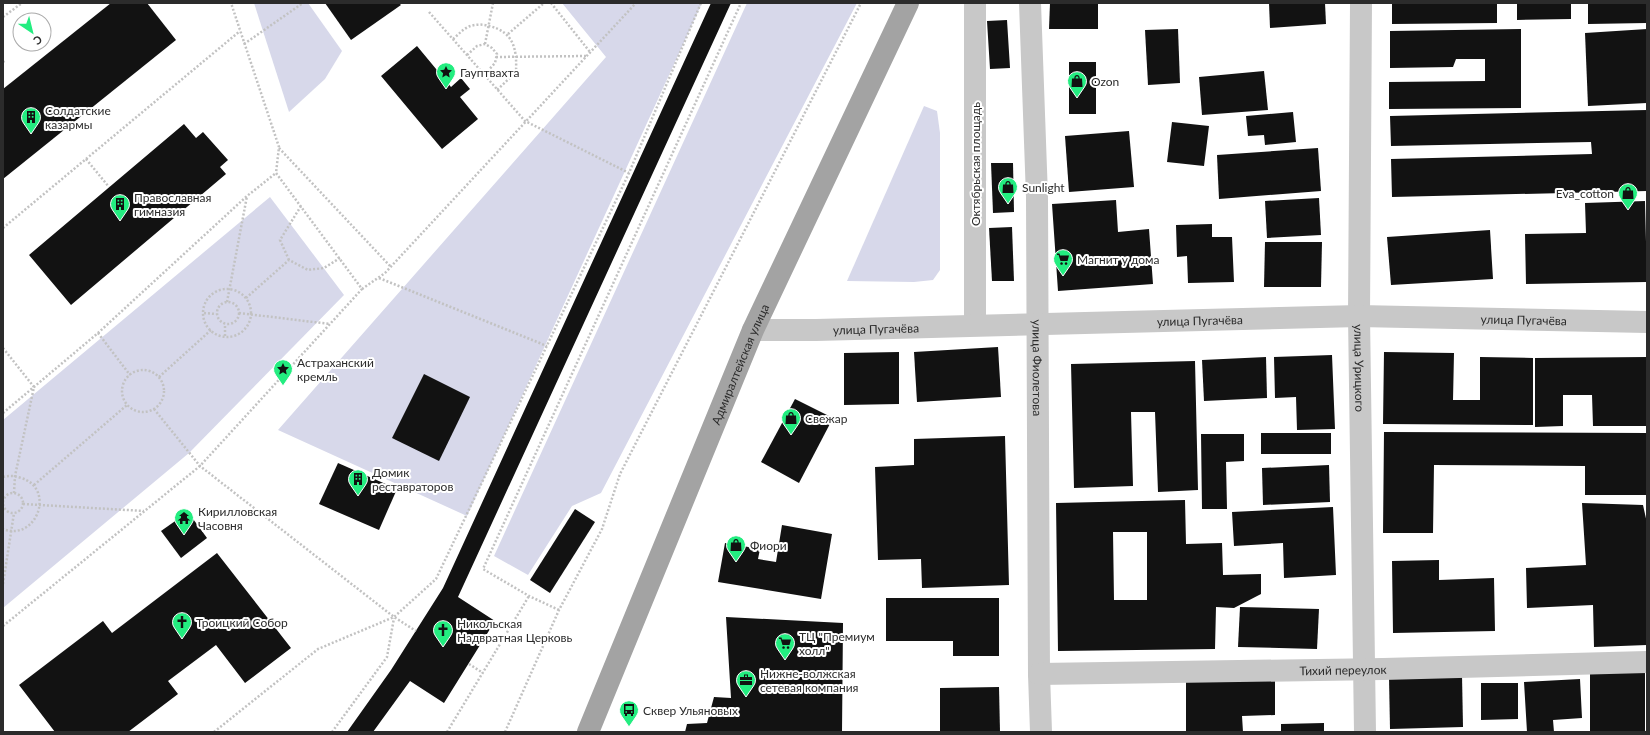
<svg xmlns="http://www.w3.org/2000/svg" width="1650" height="735" font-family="Lato,sans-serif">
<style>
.green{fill:#d7d8ea}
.building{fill:#121212;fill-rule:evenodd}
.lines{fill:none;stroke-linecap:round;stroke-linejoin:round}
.path{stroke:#c2c2c2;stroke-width:2.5;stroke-dasharray:2 2;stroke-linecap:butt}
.minor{stroke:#c8c8c8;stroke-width:22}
.major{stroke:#a3a3a3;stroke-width:22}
.labels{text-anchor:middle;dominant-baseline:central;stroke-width:4;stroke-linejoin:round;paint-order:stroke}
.poi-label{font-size:12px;fill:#2b2b2b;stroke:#fff;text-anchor:start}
.street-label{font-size:12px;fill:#2b2b2b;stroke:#fff}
</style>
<rect width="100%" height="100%" fill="#fff"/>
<g class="green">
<polygon points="254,3 308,3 342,51 325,79 289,112"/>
<polygon points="562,3 702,3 467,516 278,430 606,57"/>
<polygon points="747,3 857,3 601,493 572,506 528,575 494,556"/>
<polygon points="924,106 937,111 940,133 940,270 933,280 914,282 847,281"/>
<polygon points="270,197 344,295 189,453 3,608 3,420"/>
</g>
<g class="building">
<polygon points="111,3 147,3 176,40 3,179 3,89"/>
<polygon points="325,3 399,3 401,5 351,40"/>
<polygon points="711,3 731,3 458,597 495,621 444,703 410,681 373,732 347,732 391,670 443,588"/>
<polygon points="1050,3 1098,3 1098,29 1049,29"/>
<polygon points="1269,3 1325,3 1326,24 1270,28"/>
<polygon points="1392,3 1497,3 1497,23 1392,24"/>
<polygon points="1517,3 1571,3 1571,19 1517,20"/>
<polygon points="1588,3 1647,3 1647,23 1588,24"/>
<polygon points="1007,20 1010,68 990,69 987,21"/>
<polygon points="1178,29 1180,83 1148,85 1145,30"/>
<polygon points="1521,29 1521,108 1389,109 1389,82 1485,81 1485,59 1456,59 1453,67 1390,68 1390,31"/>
<polygon points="1647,29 1647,103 1588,106 1585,33"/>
<polygon points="417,46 451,87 461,78 470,89 460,97 478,119 442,149 381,76"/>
<rect x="1069" y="62" width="27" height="52"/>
<polygon points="1264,71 1268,110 1202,115 1199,77"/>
<polygon points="1647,110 1647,191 1392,197 1391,159 1592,154 1591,142 1391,146 1390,116"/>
<polygon points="1293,112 1296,142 1265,145 1264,135 1248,136 1246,116"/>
<polygon points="1172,122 1209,126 1204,166 1167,162"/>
<polygon points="184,124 196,138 203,132 228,160 220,167 226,174 71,305 29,255"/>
<polygon points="1129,131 1134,187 1069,192 1065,136"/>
<polygon points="1318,148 1321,191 1219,199 1217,155"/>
<polygon points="991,163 1013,163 1014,212 993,213"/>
<polygon points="1319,198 1321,235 1267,238 1265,201"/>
<polygon points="1116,200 1118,232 1149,229 1153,284 1058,291 1052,204"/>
<polygon points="1645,201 1647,282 1526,284 1525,234 1586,233 1585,203"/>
<polygon points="1212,224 1212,237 1232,237 1234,282 1188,283 1187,256 1177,257 1176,225"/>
<polygon points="1012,227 1014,281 992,281 989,228"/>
<polygon points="1490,230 1493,279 1391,285 1387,237"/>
<polygon points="1265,242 1322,242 1321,287 1264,287"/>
<polygon points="998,347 1001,397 917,402 914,352"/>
<polygon points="899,352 899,404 844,405 844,353"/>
<polygon points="1384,352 1454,353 1453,400 1480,400 1480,357 1533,358 1533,425 1383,424"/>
<polygon points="1332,355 1335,429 1297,430 1296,397 1275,398 1274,357"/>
<polygon points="1266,357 1267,398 1204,401 1202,360"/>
<polygon points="1647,357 1647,426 1593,426 1592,395 1563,395 1563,426 1535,427 1535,358"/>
<polygon points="1195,361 1198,490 1158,492 1155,412 1131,412 1133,486 1074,488 1071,364"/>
<polygon points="424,374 470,397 439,461 392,438"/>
<polygon points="795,399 833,418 799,483 761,462"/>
<polygon points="1384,432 1647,433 1647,495 1585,495 1585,466 1434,465 1433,533 1383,533"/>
<rect x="1261" y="433" width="70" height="21"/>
<polygon points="1201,434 1244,434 1244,461 1226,462 1227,509 1202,509"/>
<polygon points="1005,436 1009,585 922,588 921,559 878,560 875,467 914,465 914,439"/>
<polygon points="338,463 397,489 379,530 319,504"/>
<polygon points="1329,465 1330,502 1263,505 1262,468"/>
<path d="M1185 500 1186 544 1222 543 1223 575 1261 574V594L1234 608 1216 607 1215 649 1058 651 1056 503ZM1113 532H1147V600H1114Z"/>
<polygon points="1582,503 1643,505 1647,523 1647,645 1594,647 1593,605 1527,608 1526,568 1586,565"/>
<polygon points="1333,507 1336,575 1284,578 1283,543 1234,546 1232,512"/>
<polygon points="575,509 595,522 550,593 530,580"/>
<polygon points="188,512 207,538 181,558 161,531"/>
<polygon points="782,525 832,534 821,599 718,582 725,543 760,549 758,559 776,562"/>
<polygon points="217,553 291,648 245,683 216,645 168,681 178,694 128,732 55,732 19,685 103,621 112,633"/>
<polygon points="1439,560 1439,580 1494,578 1495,631 1393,633 1392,561"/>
<polygon points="886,598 999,598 999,656 953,656 953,641 886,641"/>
<polygon points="1240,607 1319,609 1317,649 1238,647"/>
<polygon points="726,617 843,623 842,732 685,732 687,724 707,723 714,697 731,698"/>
<rect x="1590" y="671" width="55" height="61"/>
<polygon points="1462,675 1463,727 1390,729 1389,677"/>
<polygon points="1275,678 1275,715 1242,716 1243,732 1186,732 1186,679"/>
<polygon points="1580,679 1582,718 1553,720 1554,732 1527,732 1524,682"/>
<polygon points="1481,683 1518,683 1518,719 1481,720"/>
<polygon points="999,687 1000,732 940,732 940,688"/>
<polygon points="1324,723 1324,732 1281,732 1281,724"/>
</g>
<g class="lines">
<g class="path">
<polyline points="551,3 590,52"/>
<polyline points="429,12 525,121 629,173"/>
<polyline points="3,17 22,3"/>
<polyline points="508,34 544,3"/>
<path d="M453 39C458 35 462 30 468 27 474 24 483 24 489 26 514 32 517 49 516 72L497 90"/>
<polyline points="244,44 303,3"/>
<polyline points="485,44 493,3"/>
<polyline points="467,55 477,46 485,44 492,48 497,54 495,63 484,75"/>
<polyline points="496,57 586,56"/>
<polyline points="3,61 5,64"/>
<polyline points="279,148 391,267"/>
<polyline points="86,159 109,187"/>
<polyline points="3,228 240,31"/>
<polyline points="289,260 280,240 301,206"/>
<polyline points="379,278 547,346"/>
<polyline points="362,289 385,273 636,3"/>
<circle cx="227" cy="313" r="24"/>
<polyline points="246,298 289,260 308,270 324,268 340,258"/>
<circle cx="228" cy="313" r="11"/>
<polyline points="227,302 247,196"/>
<polyline points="204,313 216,314"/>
<polyline points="239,313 330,324"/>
<polyline points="98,333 130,375"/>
<polyline points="225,336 225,325"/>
<polyline points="3,348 34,387 15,476 14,493"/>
<circle cx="143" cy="391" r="21"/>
<polyline points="159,377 211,330"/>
<polyline points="154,409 200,466 394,617 416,631"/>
<polyline points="3,413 98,333 247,196 276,173"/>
<path d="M3 477C10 475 15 476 21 478 56 488 37 542 3 529"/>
<polyline points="34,485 127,405"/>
<circle cx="13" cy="503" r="10"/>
<polyline points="23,504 144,511"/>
<polyline points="3,584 14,513"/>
<polyline points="559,610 529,596 483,569 741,3"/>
<polyline points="3,626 200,466 362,289 276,173 279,147 231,3"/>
<polyline points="469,664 483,673"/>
<polyline points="214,732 318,649 394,617 436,579 629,173 701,3"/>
<polyline points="332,732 387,657 394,618"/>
<polyline points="447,732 529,596"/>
<polyline points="505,732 559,610 602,529 620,474 861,3"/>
</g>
<g class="minor">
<path id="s1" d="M1030 3 1037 197 1039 674 1041 732"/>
<path id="s2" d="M1361 3 1359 316 1365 732"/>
<polyline points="975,325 975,3"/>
<path id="s3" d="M753 330H816L1359 316 1647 322"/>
<path id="s4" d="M1039 674 1383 669 1647 662"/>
</g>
<path class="major" id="s5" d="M588 732 753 330 908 3"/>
</g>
<defs>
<symbol id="sight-pin" viewBox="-11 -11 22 30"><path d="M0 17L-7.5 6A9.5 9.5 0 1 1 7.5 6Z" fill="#23ed80" stroke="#fff"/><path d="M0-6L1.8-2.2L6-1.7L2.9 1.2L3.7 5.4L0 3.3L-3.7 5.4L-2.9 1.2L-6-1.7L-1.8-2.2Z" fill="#111"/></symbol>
<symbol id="shop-pin" viewBox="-11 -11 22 30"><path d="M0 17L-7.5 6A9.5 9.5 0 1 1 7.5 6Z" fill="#23ed80" stroke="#fff"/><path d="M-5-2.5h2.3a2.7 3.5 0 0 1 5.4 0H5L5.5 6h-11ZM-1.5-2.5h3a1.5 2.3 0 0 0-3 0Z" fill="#111"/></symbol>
<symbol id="building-pin" viewBox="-11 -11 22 30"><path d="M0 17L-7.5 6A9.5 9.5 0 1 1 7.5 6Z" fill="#23ed80" stroke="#fff"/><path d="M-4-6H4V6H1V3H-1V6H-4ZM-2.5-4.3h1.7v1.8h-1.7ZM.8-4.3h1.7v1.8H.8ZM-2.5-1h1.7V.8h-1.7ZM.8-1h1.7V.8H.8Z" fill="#111"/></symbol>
<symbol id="supermarket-pin" viewBox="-11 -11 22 30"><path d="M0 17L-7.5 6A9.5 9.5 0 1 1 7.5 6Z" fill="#23ed80" stroke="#fff"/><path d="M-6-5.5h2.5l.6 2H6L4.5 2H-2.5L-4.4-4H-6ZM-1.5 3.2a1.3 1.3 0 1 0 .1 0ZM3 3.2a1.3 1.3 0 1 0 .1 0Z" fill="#111"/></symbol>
<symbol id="temple-pin" viewBox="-11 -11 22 30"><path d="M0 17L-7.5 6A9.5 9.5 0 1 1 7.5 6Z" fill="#23ed80" stroke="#fff"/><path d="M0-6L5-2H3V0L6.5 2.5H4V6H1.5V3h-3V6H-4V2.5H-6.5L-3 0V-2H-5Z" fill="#111"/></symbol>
<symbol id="church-pin" viewBox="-11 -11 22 30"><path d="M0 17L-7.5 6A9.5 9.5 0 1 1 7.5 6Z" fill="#23ed80" stroke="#fff"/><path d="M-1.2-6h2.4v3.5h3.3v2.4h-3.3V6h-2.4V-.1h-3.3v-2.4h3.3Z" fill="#111"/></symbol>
<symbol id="office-pin" viewBox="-11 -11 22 30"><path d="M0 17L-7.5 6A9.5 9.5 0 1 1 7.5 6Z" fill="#23ed80" stroke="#fff"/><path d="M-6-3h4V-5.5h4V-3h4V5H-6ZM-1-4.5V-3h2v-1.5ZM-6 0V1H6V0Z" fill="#111"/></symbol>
<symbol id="bus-pin" viewBox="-11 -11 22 30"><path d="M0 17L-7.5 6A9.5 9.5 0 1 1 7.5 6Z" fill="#23ed80" stroke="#fff"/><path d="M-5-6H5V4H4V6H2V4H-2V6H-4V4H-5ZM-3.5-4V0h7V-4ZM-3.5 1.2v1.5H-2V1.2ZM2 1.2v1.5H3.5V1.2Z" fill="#111"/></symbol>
</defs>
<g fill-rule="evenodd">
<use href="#sight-pin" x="435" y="61" width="22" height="30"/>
<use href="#shop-pin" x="1066" y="70" width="22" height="30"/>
<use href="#building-pin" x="20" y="106" width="22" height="30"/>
<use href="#shop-pin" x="997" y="176" width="22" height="30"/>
<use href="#shop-pin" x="1617" y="182" width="22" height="30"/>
<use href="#building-pin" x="109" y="193" width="22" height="30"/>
<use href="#supermarket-pin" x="1052" y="248" width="22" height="30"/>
<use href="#sight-pin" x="272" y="358" width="22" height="30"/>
<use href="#shop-pin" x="780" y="407" width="22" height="30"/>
<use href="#building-pin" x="347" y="468" width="22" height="30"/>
<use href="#temple-pin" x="173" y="507" width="22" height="30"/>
<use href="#shop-pin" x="725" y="534" width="22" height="30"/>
<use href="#church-pin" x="171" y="611" width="22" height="30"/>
<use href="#church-pin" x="432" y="619" width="22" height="30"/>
<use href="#supermarket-pin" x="774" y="632" width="22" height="30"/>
<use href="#office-pin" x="735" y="669" width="22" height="30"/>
<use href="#bus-pin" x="618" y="699" width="22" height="30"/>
</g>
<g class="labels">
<g class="poi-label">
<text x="460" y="72">Гауптвахта</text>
<text x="1091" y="81">Ozon</text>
<text x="45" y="110">Солдатские<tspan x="45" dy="14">казармы</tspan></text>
<text x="1022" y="187">Sunlight</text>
<text x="1614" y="193" text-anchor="end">Eva_cotton</text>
<text x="134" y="197">Православная<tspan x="134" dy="14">гимназия</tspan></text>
<text x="1077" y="259">Магнит у дома</text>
<text x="297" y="362">Астраханский<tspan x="297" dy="14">кремль</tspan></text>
<text x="805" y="418">Свежар</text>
<text x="372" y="472">Домик<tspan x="372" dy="14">реставраторов</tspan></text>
<text x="198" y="511">Кирилловская<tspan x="198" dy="14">Часовня</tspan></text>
<text x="750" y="545">Фиори</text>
<text x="196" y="622">Троицкий Собор</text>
<text x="457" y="623">Никольская<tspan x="457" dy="14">Надвратная Церковь</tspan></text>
<text x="799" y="636">ТЦ "Премиум<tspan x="799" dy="14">холл"</tspan></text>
<text x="760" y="673">Нижне-волжская<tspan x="760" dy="14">сетевая компания</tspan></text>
<text x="643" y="710">Сквер Ульяновых</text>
</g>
<g class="street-label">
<text transform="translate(975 164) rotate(-90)">Октябрьская площадь</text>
<text stroke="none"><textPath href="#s3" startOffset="447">улица Пугачёва</textPath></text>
<text stroke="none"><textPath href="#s3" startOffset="771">улица Пугачёва</textPath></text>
<text stroke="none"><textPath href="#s3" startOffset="123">улица Пугачёва</textPath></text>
<text stroke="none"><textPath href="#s5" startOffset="398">Адмиралтейская улица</textPath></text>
<text stroke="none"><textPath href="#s1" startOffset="365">улица Фиолетова</textPath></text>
<text stroke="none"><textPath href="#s2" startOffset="365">улица Урицкого</textPath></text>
<text stroke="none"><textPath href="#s4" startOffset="304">Тихий переулок</textPath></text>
</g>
</g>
<rect width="1650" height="735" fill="none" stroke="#2b2b2b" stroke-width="8"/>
<g transform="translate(32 32) rotate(145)"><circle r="19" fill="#ffffff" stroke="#aaaaaa"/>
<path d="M0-3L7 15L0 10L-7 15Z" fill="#23ed80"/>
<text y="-6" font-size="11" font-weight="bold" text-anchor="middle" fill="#2b2b2b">С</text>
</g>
</svg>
